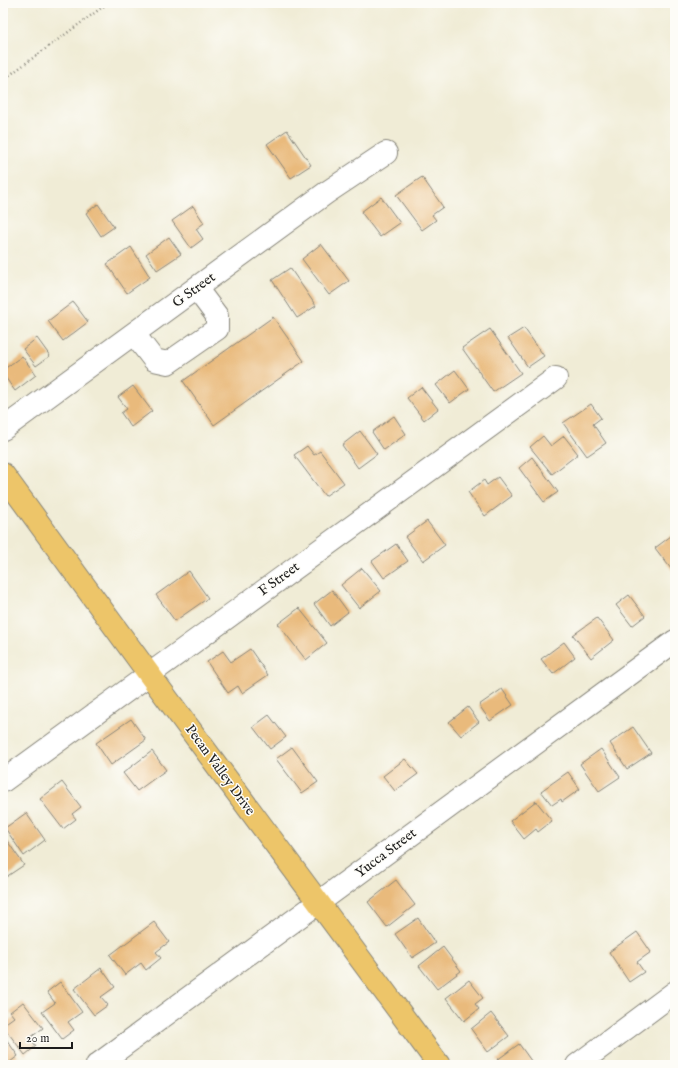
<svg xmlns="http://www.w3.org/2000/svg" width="678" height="1068" font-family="'IM FELL English',serif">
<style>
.building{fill:#e9ba7c}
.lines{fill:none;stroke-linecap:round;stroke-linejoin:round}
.minor-casing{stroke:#868479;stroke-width:24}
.major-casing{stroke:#868479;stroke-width:24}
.path{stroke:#868479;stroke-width:2.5;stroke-dasharray:1 3;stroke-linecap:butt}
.minor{stroke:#fff;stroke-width:22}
.major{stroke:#edc569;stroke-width:22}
.labels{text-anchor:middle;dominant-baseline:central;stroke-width:3;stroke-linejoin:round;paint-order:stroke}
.street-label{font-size:14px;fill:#1c1c1c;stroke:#fdfcf7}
</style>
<rect width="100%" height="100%" fill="#fdfcf7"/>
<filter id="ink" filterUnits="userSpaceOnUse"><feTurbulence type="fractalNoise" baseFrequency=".025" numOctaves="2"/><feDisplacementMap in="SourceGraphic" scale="8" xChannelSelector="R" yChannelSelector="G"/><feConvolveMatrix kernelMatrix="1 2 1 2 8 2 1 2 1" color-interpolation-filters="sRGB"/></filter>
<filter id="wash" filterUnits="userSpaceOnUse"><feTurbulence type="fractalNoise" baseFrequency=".012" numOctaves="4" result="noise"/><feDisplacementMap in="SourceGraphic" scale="16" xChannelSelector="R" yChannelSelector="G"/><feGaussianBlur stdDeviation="0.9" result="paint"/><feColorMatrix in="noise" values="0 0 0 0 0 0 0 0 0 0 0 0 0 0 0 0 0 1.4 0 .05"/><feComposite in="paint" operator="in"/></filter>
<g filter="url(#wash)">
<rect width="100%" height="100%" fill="#f0ecd6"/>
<g id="blocks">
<g class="building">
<polygon points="287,130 311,165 291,178 267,144"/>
<polygon points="422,177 443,207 432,215 436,220 422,230 396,195"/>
<polygon points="381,197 400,223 380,237 361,212"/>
<polygon points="98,204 114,227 101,236 86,213"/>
<polygon points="193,206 204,223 196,229 203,239 191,248 172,221"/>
<polygon points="169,237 181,254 157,270 146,254"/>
<polygon points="321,244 349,281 329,295 302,259"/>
<polygon points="131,247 150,277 127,293 107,264"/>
<polygon points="290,268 316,306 297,318 272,280"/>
<polygon points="73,302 88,322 63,341 48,321"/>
<polygon points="273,317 304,361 214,425 183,381"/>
<polygon points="524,328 544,356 528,367 508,338"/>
<polygon points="490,329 521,373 493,392 462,348"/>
<polygon points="37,338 50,356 36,366 23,349"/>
<polygon points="22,356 36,375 15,391 3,374 3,370"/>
<polygon points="455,370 469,389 450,403 436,385"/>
<polygon points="133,386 152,411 131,427 121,413 127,409 118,397"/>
<polygon points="421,387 438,409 424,420 407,398"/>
<polygon points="591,404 601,418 593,424 606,443 587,456 563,423"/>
<polygon points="394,416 406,434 384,450 372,432"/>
<polygon points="360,431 377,454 358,468 342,445"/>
<polygon points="543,436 551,446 564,436 578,454 552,474 530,447"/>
<polygon points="307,446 314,455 320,451 344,483 325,496 294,455"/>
<polygon points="532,457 558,492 544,502 519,468"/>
<polygon points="498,477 512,496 485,516 468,492 484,480 487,485"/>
<polygon points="427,521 445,545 423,561 405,537"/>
<polygon points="675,533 675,574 655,548"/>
<polygon points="396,544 408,561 384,578 372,561"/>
<polygon points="362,568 381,591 359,608 341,585"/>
<polygon points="189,571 208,598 175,621 156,595"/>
<polygon points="332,590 348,612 330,626 314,604"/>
<polygon points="629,595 645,616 632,626 616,605"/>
<polygon points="299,608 327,643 306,660 278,624"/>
<polygon points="597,618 614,640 591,658 573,635"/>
<polygon points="564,642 575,657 553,674 541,659"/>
<polygon points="250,649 268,675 242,693 238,686 228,693 207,662 223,651 231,662"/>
<polygon points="502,689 513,705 490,721 479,705"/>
<polygon points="468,707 479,722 461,736 449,722"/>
<polygon points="269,715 286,737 270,749 253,727"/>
<polygon points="131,719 146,740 111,765 96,743"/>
<polygon points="633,727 651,753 627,769 610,743"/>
<polygon points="292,747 318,782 302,793 276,759"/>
<polygon points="601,749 620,777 599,791 580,764"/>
<polygon points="152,751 166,770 137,791 123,773"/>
<polygon points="405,759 418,774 395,791 383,776"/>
<polygon points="568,772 580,789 562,802 561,799 552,805 541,791"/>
<polygon points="62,782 81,807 72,814 76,819 63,829 40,799"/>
<polygon points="536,801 552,821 538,832 536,829 524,839 510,821"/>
<polygon points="26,813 45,840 24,856 5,828"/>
<polygon points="3,835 24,865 3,879"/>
<polygon points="396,880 415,905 387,927 368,902"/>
<polygon points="418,918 435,943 412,958 395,934"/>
<polygon points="154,922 169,942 156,952 161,958 146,970 141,963 125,975 110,955"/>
<polygon points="637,932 651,952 637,962 644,972 629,982 609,952"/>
<polygon points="443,947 461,971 437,989 419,966"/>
<polygon points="101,968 115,987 101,997 108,1005 94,1015 74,989"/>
<polygon points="469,980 483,998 475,1004 479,1009 464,1021 446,998"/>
<polygon points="60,982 82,1012 68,1022 74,1030 62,1039 42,1012 55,1003 47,992"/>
<polygon points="23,1002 43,1028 30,1038 36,1046 25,1055 3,1026 3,1025 14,1017 10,1012"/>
<polygon points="491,1013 509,1036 488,1052 471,1029"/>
<polygon points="6,1039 18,1056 6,1065 3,1065 3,1041"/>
<polygon points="519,1044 534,1065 501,1065 497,1060"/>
</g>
</g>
</g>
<g filter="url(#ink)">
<use href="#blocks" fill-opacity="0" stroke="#868479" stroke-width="1"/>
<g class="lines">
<defs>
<g id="minor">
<polyline points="134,334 154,360 168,363 217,329 217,316 196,288"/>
<polyline points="3,429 326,193 386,153"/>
<polyline points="3,781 556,378"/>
<polyline points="97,1065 675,641"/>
<polyline points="577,1065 675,992"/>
</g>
<polyline id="major" points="3,474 149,674 439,1065"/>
</defs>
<use href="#minor" class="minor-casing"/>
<use href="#major" class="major-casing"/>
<polyline class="path" points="3,80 108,3"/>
<use href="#minor" class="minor"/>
<use href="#major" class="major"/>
</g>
</g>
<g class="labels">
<g class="street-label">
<text transform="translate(194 290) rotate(-36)">G Street</text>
<text transform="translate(279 579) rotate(-36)">F Street</text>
<text transform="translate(220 770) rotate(54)">Pecan Valley Drive</text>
<text transform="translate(386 853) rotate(-37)">Yucca Street</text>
</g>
</g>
<rect width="678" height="1068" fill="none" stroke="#fdfcf7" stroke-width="16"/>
<path d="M20 1042v6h52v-6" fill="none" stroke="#1c1c1c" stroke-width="2"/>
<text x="26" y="1042" font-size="12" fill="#1c1c1c" stroke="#fdfcf7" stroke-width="3" paint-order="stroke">20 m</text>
</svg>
